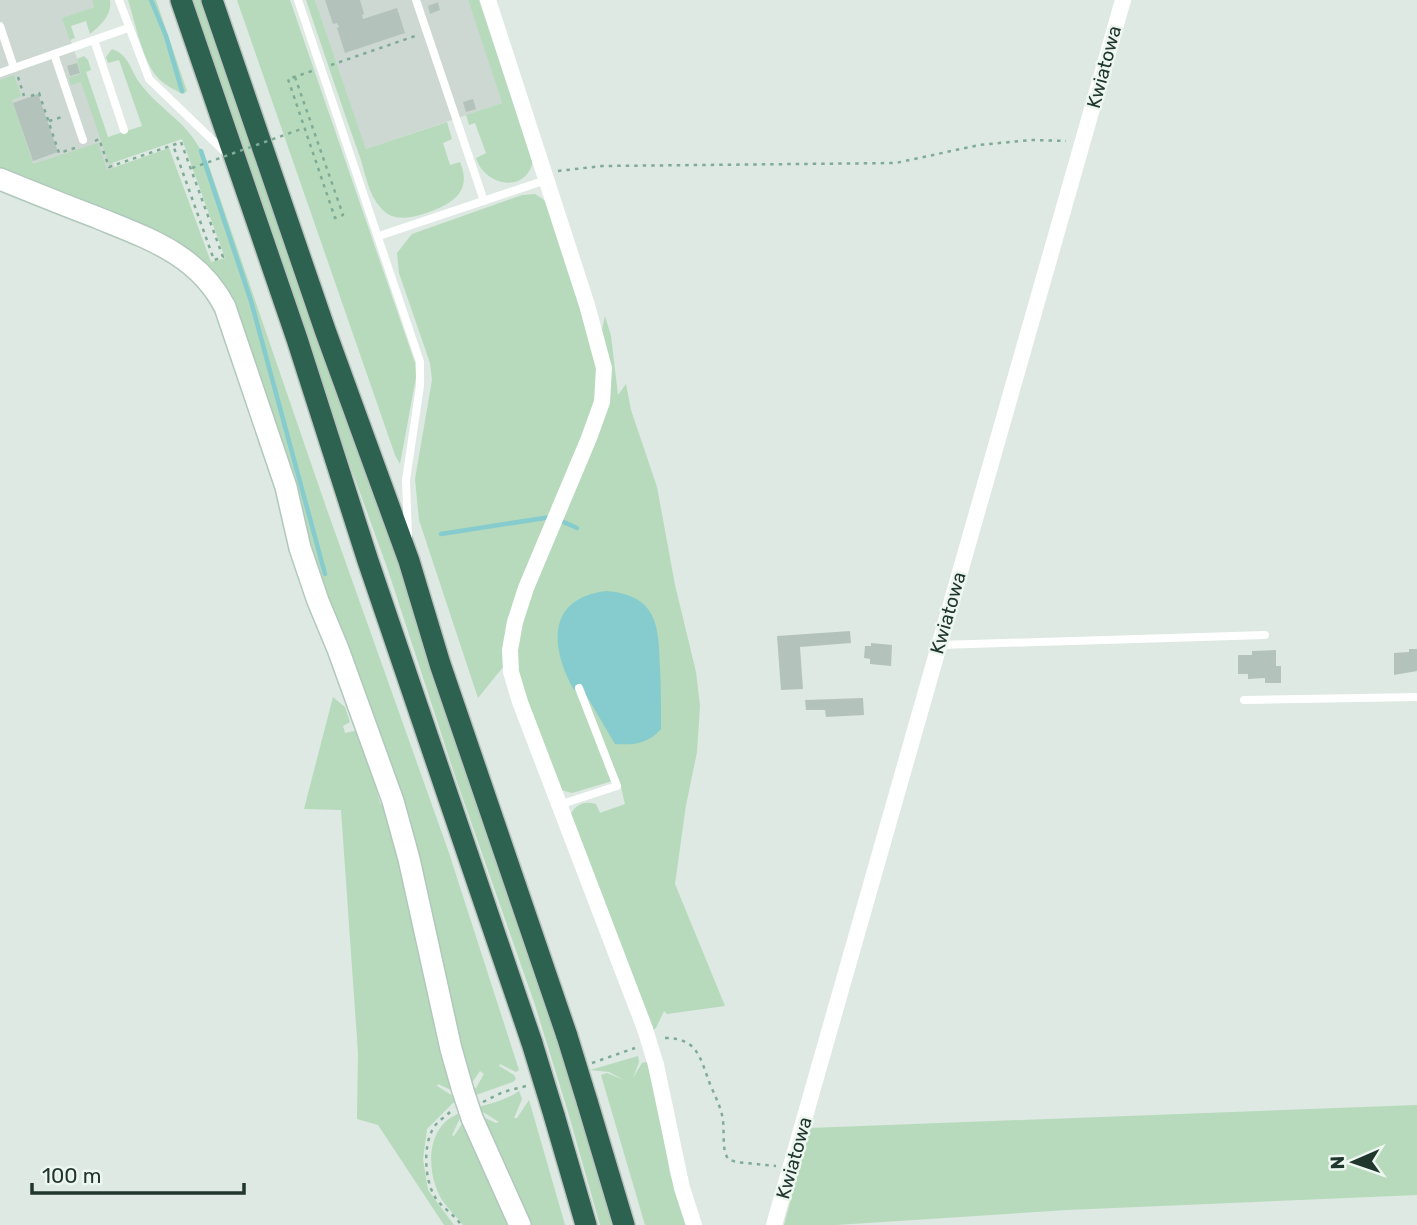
<svg xmlns="http://www.w3.org/2000/svg" width="1417" height="1225" font-family="Rubik,sans-serif">
<style>
.built{fill:#ccd8d1}
.green{fill:#b6dabb}
.water{fill:#86cbcd}
.lines{fill:none;stroke-linecap:round;stroke-linejoin:round}
.stream{stroke:#86cbcd;stroke-width:4.5}
.building{fill:#b3c3bb}
.secondary-casing{stroke:#b1c8bc;stroke-width:24}
.highway-casing{stroke:#bcc3c0;stroke-width:24}
.path{stroke:#7fab97;stroke-width:2.5;stroke-dasharray:3.5 5;stroke-linecap:butt}
.lane{stroke:#fff;stroke-width:8}
.street{stroke:#fff;stroke-width:16}
.secondary{stroke:#fff;stroke-width:21}
.highway{stroke:#2d6250;stroke-width:21}
.secondary-bridge-casing{stroke:#b1c8bc;stroke-width:24;stroke-linecap:butt}
.highway-bridge-casing{stroke:#bcc3c0;stroke-width:24;stroke-linecap:butt}
.path-bridge{stroke:#7fab97;stroke-width:2.5;stroke-dasharray:3.5 5;stroke-linecap:butt}
.street-bridge{stroke:#fff;stroke-width:16}
.secondary-bridge{stroke:#fff;stroke-width:21}
.highway-bridge{stroke:#2d6250;stroke-width:21}
.labels{text-anchor:middle;dominant-baseline:central;stroke-width:5;stroke-linejoin:round;paint-order:stroke}
.street-label{font-size:19px;fill:#20372e;stroke:#edf6f0}
</style>
<rect width="100%" height="100%" fill="#dde9e2"/>
<g class="built">
<polygon points="0,0 92,0 94,7 63,18 117,175 69,191 0,158"/>
<polygon points="315,0 468,0 502,103 366,149"/>
</g>
<g class="green">
<path d="M92 0H110C112 15 101 25 90 34L86 21 71 26 75 38 70 40 62 18 94 7Z"/>
<path d="M128 0H156L187 91 183 94C175 90 166 86 159 79 143 63 135 22 128 0Z"/>
<polygon points="191,0 202,0 399,564 467,777 546,1002 580,1109 612,1225 600,1225 568,1112 535,1005 456,779 388,570 304,338"/>
<polygon points="237,0 290,0 415,363 416,377 400,464 395,455"/>
<path d="M306 0H315L366 149 447 122 452 139 443 143 450 165 460 162C472 191 454 203 429 212 412 218 393 223 380 207 369 195 365 173 360 157 341 105 324 52 306 0Z"/>
<path d="M468 0H479L533 161C526 195 484 185 476 158L486 153 475 123 469 125 466 115 502 103Z"/>
<path d="M112 49C129 55 130 69 139 82 150 98 168 111 182 125 193 136 202 151 209 166L326 507 449 853 519 1070 516 1072 500 1064 499 1066 514 1075 516 1079 513 1082 453 1103 427 1129 423 1159 428 1190 454 1225H444L378 1125 357 1119 358 1053 341 810 304 809 333 697 345 707 350 722 343 726 345 733 354 731 361 734 380 803 392 817 411 893 430 1002 455 1092 438 1084 437 1086 453 1096 476 1088 484 1074 480 1071 469 1087 441 974 421 873 391 774 360 682 325 608 314 575 293 495 230 309C223 295 217 278 205 267 183 246 143 230 115 217 90 217 26 183 0 171V80L14 75 21 96 12 100 33 164 98 143 107 170 169 148 211 262 225 258 182 139 109 164 81 82 71 85 69 78 81 74 77 59 84 56 88 60 91 70 86 72 108 137 142 126 119 60 108 63 106 57Z"/>
<polygon points="535,194 547,202 589,335 599,378 591,418 506,626 503,667 478,698 419,520 415,479 432,380 430,363 399,273 397,253 412,234 522,195"/>
<path d="M605 316 611 336 618 395 626 384 631 410 657 487 675 585 696 672 700 706 697 752 686 805 675 884 725 1006 667 1014 664 1011 656 1028 651 1031 606 912 604 899 569 818C574 805 583 800 596 804L600 813 625 804 619 779 572 793 561 790 520 688 515 657 519 624 611 371 602 330Z"/>
<polygon points="638,1056 639,1062 633,1078 642,1063 647,1062 658,1104 670,1174 687,1225 645,1225 601,1075 607,1073 624,1080 609,1072 590,1070"/>
<path d="M519 1091 522 1099 514 1118H517L529 1100 565 1225H529L481 1116 496 1123 499 1122 483 1112 460 1118 452 1135 454 1136 464 1121 512 1225H463C457 1217 448 1209 442 1200 426 1173 425 1127 458 1114 479 1105 500 1104 519 1091Z"/>
<polygon points="1417,1105 1417,1195 1067,1210 836,1225 784,1225 810,1128"/>
</g>
<path class="water" d="M606 591C657 595 659 625 660 668 661 688 661 709 661 729 648 744 634 745 615 744L582 688 574 690C551 648 545 599 606 591Z"/>
<g class="lines">
<g class="stream">
<polyline points="151,0 166,36 182,91"/>
<polyline points="201,151 251,301 325,574"/>
<polyline points="559,520 577,528"/>
<polyline points="441,534 551,517"/>
</g>
</g>
<g class="building">
<polygon points="325,0 360,0 364,14 362,15 363,19 397,8 405,33 345,53 337,28 339,27 337,23 333,24"/>
<polygon points="438,2 440,10 430,14 428,6"/>
<polygon points="77,63 80,73 70,76 67,66"/>
<polygon points="38,94 58,152 33,161 13,103"/>
<polygon points="473,99 476,109 466,112 463,102"/>
<polygon points="850,631 851,643 800,647 803,689 781,690 777,636"/>
<polygon points="871,643 892,645 891,666 870,664 870,659 864,658 865,646 871,646"/>
<polygon points="1409,649 1417,649 1417,671 1394,675 1394,653 1409,652"/>
<polygon points="1276,650 1276,666 1281,666 1281,683 1265,683 1265,678 1248,679 1248,674 1238,674 1238,655 1252,655 1252,651"/>
<polygon points="863,698 864,715 826,717 825,710 806,710 805,700"/>
</g>
<g class="lines">
<defs>
<g id="secondary">
<path d="M0 179C32 192 64 205 96 217 147 238 198 254 225 307L286 487 300 548 318 601 338 649 393 801 409 859 451 1049 463 1091"/>
<polyline points="472,1118 520,1225"/>
</g>
<g id="highway">
<polyline points="181,0 297,339 368,561 532,1043"/>
<polyline points="212,0 325,330 409,561 440,664 567,1036"/>
<polyline points="587,1101 624,1225"/>
<polyline points="554,1115 586,1225"/>
</g>
</defs>
<use href="#secondary" class="secondary-casing"/>
<use href="#highway" class="highway-casing"/>
<g class="path">
<polyline points="331,65 418,35"/>
<polyline points="18,77 24,96"/>
<polyline points="295,77 343,215 335,218 288,79 312,71"/>
<polyline points="31,96 39,93 59,153 75,148"/>
<polyline points="49,121 65,116"/>
<polyline points="95,141 99,139 109,167 173,145 181,142 223,257 214,260 173,145"/>
<polyline points="558,171 602,166 896,163 979,145 1031,140 1066,141"/>
<path d="M665 1038C698 1038 700 1058 710 1084 715 1096 721 1107 723 1120 724 1131 723 1142 725 1153L728 1159 736 1162 776 1166"/>
<polyline points="592,1063 635,1048"/>
<polyline points="483,1102 503,1092 526,1086"/>
<path d="M450 1112C445 1117 438 1121 434 1127 423 1144 424 1179 435 1197 441 1207 454 1214 461 1225"/>
</g>
<g class="lane">
<polyline points="119,0 149,79 227,154"/>
<polyline points="298,0 420,362 420,386 406,480 408,537"/>
<polyline points="416,0 484,201"/>
<polyline points="0,26 14,68"/>
<polyline points="94,40 124,130"/>
<polyline points="54,54 83,140"/>
<polyline points="0,73 128,28"/>
<polyline points="379,236 546,180"/>
<polyline points="939,645 1265,635"/>
<polyline points="1244,700 1417,697"/>
<polyline points="559,805 617,786 579,688"/>
</g>
<g class="street">
<polyline points="488,0 587,305 604,368 602,402 589,438 526,588 515,622 510,650 511,672 520,702 645,1029"/>
<polyline points="656,1065 682,1188 694,1225"/>
<polyline points="774,1225 1123,0"/>
</g>
<use href="#secondary" class="secondary"/>
<use href="#highway" class="highway"/>
<defs>
<polyline id="secondary-bridge" points="463,1091 472,1118"/>
<g id="highway-bridge">
<polyline points="567,1036 587,1101"/>
<polyline points="532,1043 554,1115"/>
</g>
</defs>
<use href="#secondary-bridge" class="secondary-bridge-casing"/>
<use href="#highway-bridge" class="highway-bridge-casing"/>
<polyline class="path-bridge" points="192,168 304,128"/>
<polyline class="street-bridge" points="645,1029 656,1065"/>
<use href="#secondary-bridge" class="secondary-bridge"/>
<use href="#highway-bridge" class="highway-bridge"/>
</g>
<g class="labels">
<g class="street-label">
<text transform="translate(1104 67) rotate(-75)">Kwiatowa</text>
<text transform="translate(948 613) rotate(-74)">Kwiatowa</text>
<text transform="translate(794 1158) rotate(-74)">Kwiatowa</text>
</g>
</g>
<g transform="translate(1354 1162) rotate(268)" stroke="#edf6f0" stroke-width="5" paint-order="stroke">
<path d="M0-5L12 26L0 18L-12 26Z" fill="#20372e"/>
<text y="-10" font-size="19" font-weight="bold" text-anchor="middle" fill="#20372e">N</text>
</g>
<path d="M32 1183v10h212v-10" fill="none" stroke="#20372e" stroke-width="3.5"/>
<text x="42" y="1183" font-size="21" fill="#20372e" stroke="#edf6f0" stroke-width="5" paint-order="stroke">100 m</text>
</svg>
